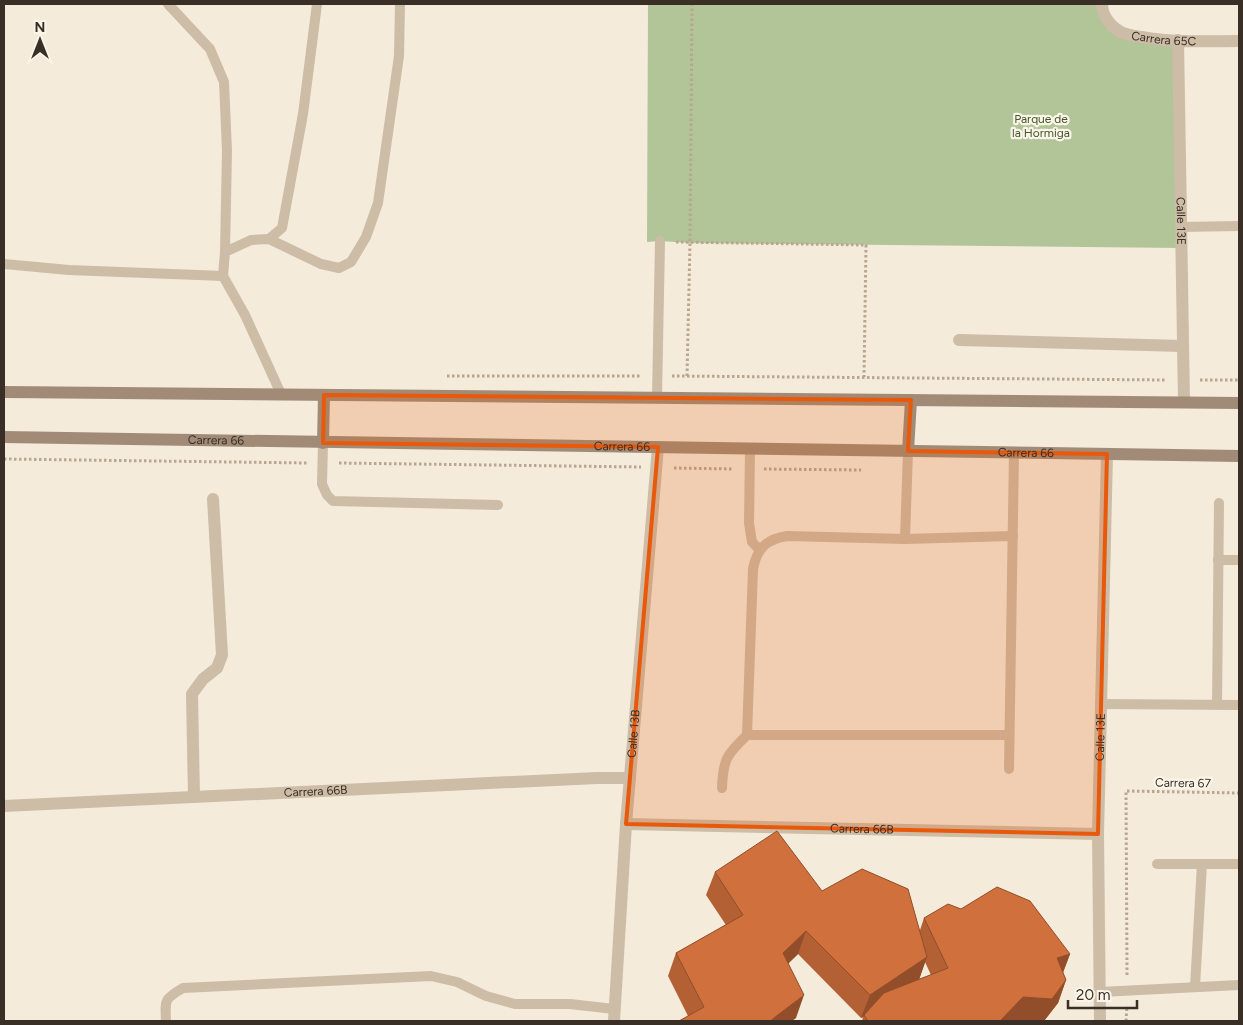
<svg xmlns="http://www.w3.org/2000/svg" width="1243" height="1025" font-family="Figtree,sans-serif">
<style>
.green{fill:#b2c599}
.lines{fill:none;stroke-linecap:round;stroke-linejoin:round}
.path{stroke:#b9a690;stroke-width:3;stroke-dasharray:2.5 2.5;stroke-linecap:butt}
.service{stroke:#cdbca6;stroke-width:10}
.minor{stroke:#cdbca6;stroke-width:12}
.secondary{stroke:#a18b77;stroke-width:12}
.wall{fill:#b36034;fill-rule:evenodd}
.shaded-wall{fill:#924e2a}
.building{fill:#d0703c;stroke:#924e2a}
.marked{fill:#e8590c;fill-opacity:0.2;stroke:#e8590c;stroke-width:4;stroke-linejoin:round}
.labels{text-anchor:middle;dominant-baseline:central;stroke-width:4.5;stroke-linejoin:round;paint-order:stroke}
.street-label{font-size:12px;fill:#392f27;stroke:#fbf4e8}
.park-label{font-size:12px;fill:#425929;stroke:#fbf4e8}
</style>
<rect width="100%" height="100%" fill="#f4ebdb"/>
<polygon class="green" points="648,4 1102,4 1109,24 1178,40 1181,248 690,243 660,241 647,242"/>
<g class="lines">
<g class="path">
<polyline points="676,242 866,245 864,377"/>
<polyline points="447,376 641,376"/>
<polyline points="672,376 1166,380"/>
<polyline points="687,376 690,243 692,4"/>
<polyline points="1200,380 1239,380"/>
<polyline points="4,459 308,463"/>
<polyline points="339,463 641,467"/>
<polyline points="674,468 733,469"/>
<polyline points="764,469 861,470"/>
<polyline points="1127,975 1126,791 1239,793"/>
<polyline points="1126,1021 1127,1006"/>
</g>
<g class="service">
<polyline points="168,4 210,49 224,82 227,151 225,252"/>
<polyline points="1181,227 1239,226"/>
<polyline points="269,239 282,228 303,114 317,4"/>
<polyline points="4,264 69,270 223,276"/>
<polyline points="281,394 245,315 223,276 225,252 251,240 269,239 321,264 339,268 351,262 366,237 378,203 399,56 400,4"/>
<polyline points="657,397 660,241"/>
<polyline points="323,443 322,484 327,495 333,501 498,505"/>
<polyline points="750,449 749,523 752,542 760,550"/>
<polyline points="905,539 908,451"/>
<polyline points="1218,560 1239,560"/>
<polyline points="1101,704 1239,705"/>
<polyline points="1217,705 1219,503"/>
<path d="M747 735 753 569C757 548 767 539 787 536L905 539 1013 536"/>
<polyline points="1009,769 1014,452"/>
<path d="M722 788C723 759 727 754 747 735H1009"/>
<polyline points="1157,864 1239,864"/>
<polyline points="1195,987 1202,864"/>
<polyline points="1100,992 1239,985"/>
<path d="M166 1021C165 1000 164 999 183 988L431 976 457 982 486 996 515 1004H570L614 1009"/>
</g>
<g class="minor">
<path id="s1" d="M1102 4C1102 17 1112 28 1123 33 1129 36 1136 36 1142 37 1174 43 1207 41 1239 41"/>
<path id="s2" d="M1178 40 1184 402"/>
<polyline points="959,340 1183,346"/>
<polyline points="194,797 192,694 203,679 217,668 222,655 213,499"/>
<path id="s3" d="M4 806 597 778H630"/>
<path id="s4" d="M626 824 1098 834"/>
<path id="s5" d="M614 1021 626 824 658 447"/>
<path id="s6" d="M1100 1021 1098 834 1107 454"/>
</g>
<g class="secondary">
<polyline points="4,392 1239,403"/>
<path id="s7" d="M4 437 1239 456"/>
<polyline points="323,443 324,395"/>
<polyline points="908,451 911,400"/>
</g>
</g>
<path class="wall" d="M715 872 822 891 920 930 924 918 1070 954 1063 973 1066 980 1058 1003 1044 1021 1014 1020 1013 1021H862L863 1017 861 1018 798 954 788 964 796 1018 688 1016 668 976 676 953 726 925 706 895ZM925 962 931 975 919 979Z"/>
<g class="shaded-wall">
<polygon points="806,931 798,954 774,976 783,953"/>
<polygon points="1070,954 1061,977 1057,958"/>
<polygon points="927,957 919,980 864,1015 863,1017 861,1018 870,995"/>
<polygon points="1066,980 1058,1003 1044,1021 1014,1020 1013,1021 1000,1021 1023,997"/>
<polygon points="804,995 796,1018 792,1021 770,1021"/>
</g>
<g class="building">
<polygon points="777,831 822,891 862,869 908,889 927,957 870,995 806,931 783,953 804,995 770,1021 679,1021 704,1007 676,953 743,915 715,872"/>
<polygon points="997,887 1030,901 1070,954 1057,958 1066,980 1052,999 1023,997 1000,1021 868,1021 864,1015 884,993 948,968 924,918 948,904 961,909"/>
</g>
<path class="marked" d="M324 395 911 400 908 451 1107 454 1098 834 626 824 658 447 323 443Z"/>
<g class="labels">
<g class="street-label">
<text stroke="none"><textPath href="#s1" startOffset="79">Carrera 65C</textPath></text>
<text stroke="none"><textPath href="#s2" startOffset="181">Calle 13E</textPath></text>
<text stroke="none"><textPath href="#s7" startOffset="212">Carrera 66</textPath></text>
<text stroke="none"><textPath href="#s7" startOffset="618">Carrera 66</textPath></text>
<text stroke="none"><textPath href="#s7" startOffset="1022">Carrera 66</textPath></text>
<text stroke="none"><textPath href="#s5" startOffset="288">Calle 13B</textPath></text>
<text stroke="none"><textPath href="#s6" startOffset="284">Calle 13E</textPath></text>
<text transform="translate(1183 783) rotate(1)">Carrera 67</text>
<text stroke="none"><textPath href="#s3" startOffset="312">Carrera 66B</textPath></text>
<text stroke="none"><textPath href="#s4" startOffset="236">Carrera 66B</textPath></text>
</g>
<g class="park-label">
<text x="1041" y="119">Parque de<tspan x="1041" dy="14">la Hormiga</tspan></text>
</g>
</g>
<rect width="1243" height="1025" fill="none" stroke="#392f27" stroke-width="10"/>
<g transform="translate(40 40)" stroke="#fbf4e8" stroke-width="4" paint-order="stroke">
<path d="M0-4L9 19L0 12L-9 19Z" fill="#392f27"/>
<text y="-8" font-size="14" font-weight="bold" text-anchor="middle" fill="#392f27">N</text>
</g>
<path d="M1068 1000v8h69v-8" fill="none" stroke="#392f27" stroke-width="2.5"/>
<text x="1076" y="1000" font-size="15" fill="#392f27" stroke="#fbf4e8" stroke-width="4" paint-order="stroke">20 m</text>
</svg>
